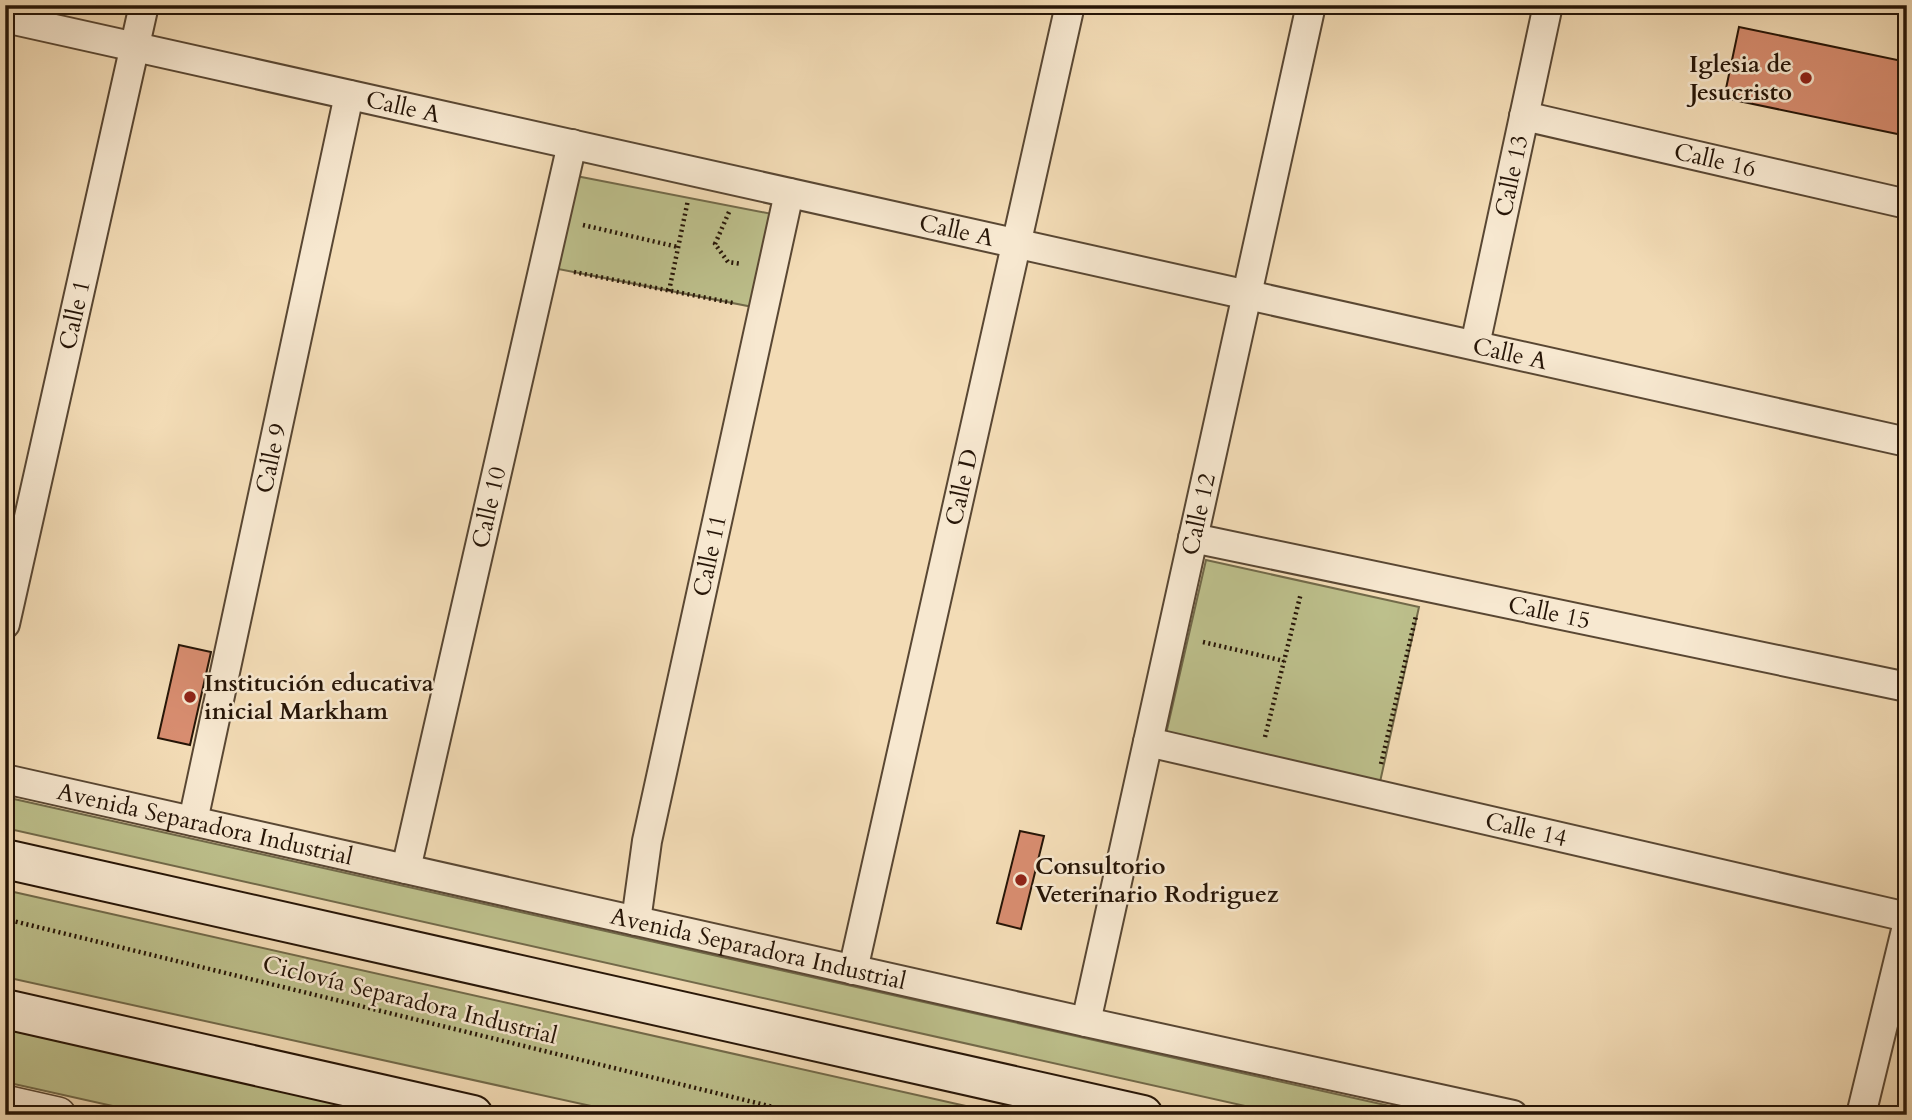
<svg xmlns="http://www.w3.org/2000/svg" width="1912" height="1120" font-family="Cardo,serif">
<style>
.green{fill:#bdc08c;stroke:#726a4a;stroke-width:2}
.building{fill:#d88d70;stroke:#261507;stroke-width:2}
.lines{fill:none;stroke-linecap:round;stroke-linejoin:round}
.minor-casing{stroke:#594733;stroke-width:32}
.tertiary-casing{stroke:#594733;stroke-width:38}
.secondary-casing{stroke:#261507;stroke-width:42}
.path{stroke:#261507;stroke-width:4.5;stroke-dasharray:2 3.5;stroke-linecap:butt}
.minor{stroke:#f7e8d0;stroke-width:28}
.tertiary{stroke:#f7e8d0;stroke-width:35}
.secondary{stroke:#f7e8d0;stroke-width:38}
.poi-dot{fill:#8f2418;stroke:#f7e8d0;stroke-width:2.5}
.labels{text-anchor:middle;dominant-baseline:central;stroke-width:5;stroke-linejoin:round;paint-order:stroke}
.poi-label{font-size:24px;font-weight:bold;fill:#261507;stroke:#f7e8d0;text-anchor:start}
.street-label{font-size:24px;fill:#261507;stroke:#f7e8d0}
</style>
<rect width="100%" height="100%" fill="#f3dcb6"/>
<filter id="stains"><feTurbulence type="fractalNoise" baseFrequency=".00286" numOctaves="4"/><feColorMatrix values="0 0 0 0 .2 0 0 0 0 .09 0 0 0 0 .02 0 0 0 .5 -.17"/></filter>
<radialGradient id="worn" r=".72"><stop offset=".6" stop-color="#630" stop-opacity="0"/><stop offset="1" stop-color="#630" stop-opacity=".3"/></radialGradient>
<g class="green">
<polygon points="571,175 777,215 758,308 553,268"/>
<polygon points="1206,560 1419,607 1380,782 1166,734"/>
<polygon points="5,797 1430,1115 1285,1115 5,828"/>
<polygon points="5,890 1006,1115 632,1115 5,977"/>
<polygon points="5,1029 391,1115 153,1115 5,1082"/>
</g>
<g class="building">
<polygon points="1739,27 1907,62 1907,136 1724,98"/>
<polygon points="179,645 211,652 190,745 158,738"/>
<polygon points="1020,831 1044,836 1021,929 997,923"/>
</g>
<g class="lines">
<defs>
<g id="minor">
<path id="s1" d="M5 18 1907 442"/>
<path id="s2" d="M1524 116 1907 204"/>
<path id="s3" d="M1475 345 1548 5"/>
<path id="s4" d="M1193 538 1907 687"/>
<path id="s5" d="M5 624 144 5"/>
<path id="s6" d="M1148 742 1907 917"/>
<path id="s7" d="M5 779 1086 1022 1513 1115"/>
<path id="s8" d="M193 821 349 95"/>
<path id="s9" d="M406 869 572 144"/>
<path id="s10" d="M636 921 647 841 789 193"/>
<path id="s11" d="M853 970 1070 5"/>
<path id="s12" d="M1086 1022 1311 5"/>
<polyline points="1861,1115 1907,926"/>
</g>
<polyline id="tertiary" points="5,1103 58,1115"/>
<g id="secondary">
<polyline points="5,859 1143,1115"/>
<polyline points="5,1009 473,1115"/>
</g>
</defs>
<use href="#minor" class="minor-casing"/>
<use href="#tertiary" class="tertiary-casing"/>
<use href="#secondary" class="secondary-casing"/>
<g class="path">
<polyline points="729,212 715,244 728,262 742,264"/>
<polyline points="583,225 678,247"/>
<polyline points="574,272 733,303"/>
<polyline points="669,291 688,200"/>
<polyline points="1203,642 1284,661"/>
<polyline points="1265,737 1301,593"/>
<polyline points="1381,764 1416,616"/>
<polyline points="5,919 806,1115"/>
</g>
<use href="#minor" class="minor"/>
<use href="#tertiary" class="tertiary"/>
<use href="#secondary" class="secondary"/>
</g>
<g class="poi-dot">
<circle cx="1806" cy="78" r="7"/>
<circle cx="190" cy="697" r="7"/>
<circle cx="1021" cy="880" r="7"/>
</g>
<g class="labels">
<g class="poi-label">
<text x="1792" y="64" text-anchor="end">Iglesia de<tspan x="1792" dy="28">Jesucristo</tspan></text>
<text x="204" y="683">Institución educativa<tspan x="204" dy="28">inicial Markham</tspan></text>
<text x="1035" y="866">Consultorio<tspan x="1035" dy="28">Veterinario Rodriguez</tspan></text>
</g>
<g class="street-label">
<text stroke="none"><textPath href="#s1" startOffset="408">Calle A</textPath></text>
<text stroke="none"><textPath href="#s2" startOffset="196">Calle 16</textPath></text>
<text stroke="none"><textPath href="#s3" startOffset="173">Calle 13</textPath></text>
<text stroke="none"><textPath href="#s1" startOffset="975">Calle A</textPath></text>
<text stroke="none"><textPath href="#s5" startOffset="317">Calle 1</textPath></text>
<text stroke="none"><textPath href="#s1" startOffset="1542">Calle A</textPath></text>
<text stroke="none"><textPath href="#s8" startOffset="371">Calle 9</textPath></text>
<text stroke="none"><textPath href="#s11" startOffset="495">Calle D</textPath></text>
<text stroke="none"><textPath href="#s9" startOffset="371">Calle 10</textPath></text>
<text stroke="none"><textPath href="#s12" startOffset="520">Calle 12</textPath></text>
<text stroke="none"><textPath href="#s10" startOffset="373">Calle 11</textPath></text>
<text stroke="none"><textPath href="#s4" startOffset="364">Calle 15</textPath></text>
<text stroke="none"><textPath href="#s7" startOffset="205">Avenida Separadora Industrial</textPath></text>
<text stroke="none"><textPath href="#s6" startOffset="388">Calle 14</textPath></text>
<text stroke="none"><textPath href="#s7" startOffset="772">Avenida Separadora Industrial</textPath></text>
<text transform="translate(410 1000) rotate(14)">Ciclovía Separadora Industrial</text>
</g>
</g>
<rect width="1912" height="1120" fill="none" stroke="#f3dcb6" stroke-width="28"/>
<rect x="7" y="7" width="1898" height="1106" fill="none" stroke="#261507" stroke-width="3.5"/>
<rect x="14" y="14" width="1884" height="1092" fill="none" stroke="#261507" stroke-width="2"/>
<rect width="100%" height="100%" filter="url(#stains)"/>
<rect width="100%" height="100%" fill="url(#worn)"/>
</svg>
